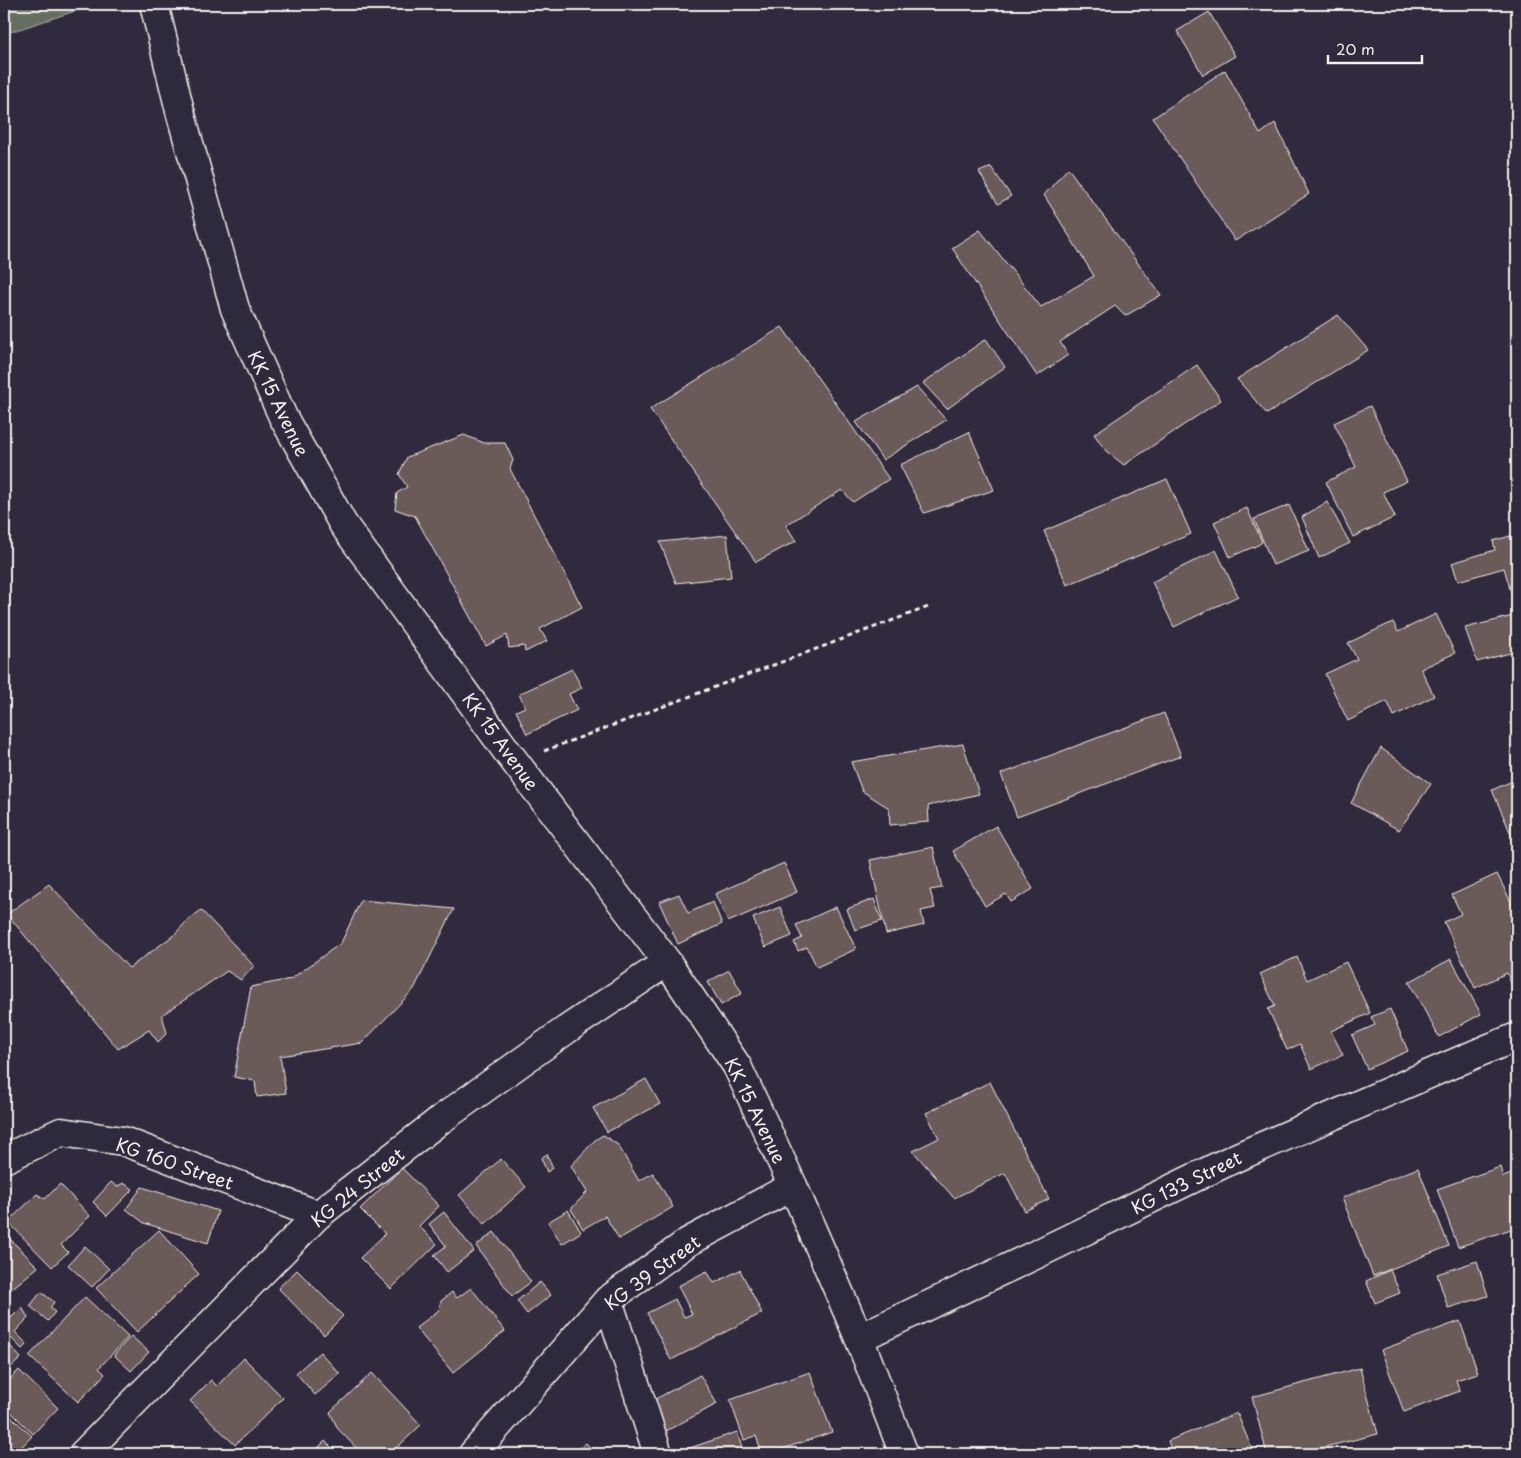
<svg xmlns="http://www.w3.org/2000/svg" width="1521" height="1458" font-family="'Playpen Sans',sans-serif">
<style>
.green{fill:#656e61;stroke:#acb0a4}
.building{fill:#6b5a58;stroke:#f4f1e8}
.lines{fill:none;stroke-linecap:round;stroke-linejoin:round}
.street-casing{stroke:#f4f1e8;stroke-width:31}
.secondary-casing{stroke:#f4f1e8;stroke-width:31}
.path{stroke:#f4f1e8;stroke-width:3;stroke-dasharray:5 4;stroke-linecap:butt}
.street{stroke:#2f2a3d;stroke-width:28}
.secondary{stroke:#2f2a3d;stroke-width:28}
.labels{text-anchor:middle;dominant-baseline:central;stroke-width:5;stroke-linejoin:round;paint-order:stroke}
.street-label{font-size:18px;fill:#f4f1e8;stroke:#2f2a3d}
</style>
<rect width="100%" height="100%" fill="#2f2a3d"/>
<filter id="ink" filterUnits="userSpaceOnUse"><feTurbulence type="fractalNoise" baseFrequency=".02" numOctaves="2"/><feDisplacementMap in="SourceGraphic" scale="10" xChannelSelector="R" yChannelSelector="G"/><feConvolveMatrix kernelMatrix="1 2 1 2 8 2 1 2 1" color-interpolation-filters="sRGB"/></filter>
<g filter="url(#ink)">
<polygon class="green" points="4,4 97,4 4,34"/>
<g class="building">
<polygon points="1209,12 1235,56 1203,75 1177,31"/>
<polygon points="1225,70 1260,134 1275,123 1309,194 1235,241 1153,118"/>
<polygon points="991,167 1011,196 998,204 979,172"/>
<polygon points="1068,168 1161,295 1125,316 1115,306 1060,342 1068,355 1037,376 952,248 980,230 1041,307 1094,276 1044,195"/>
<polygon points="1338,315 1368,350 1267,414 1237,379"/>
<polygon points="782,327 889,479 853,502 842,490 786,525 796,541 756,562 650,409"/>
<polygon points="986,339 1005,367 947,409 923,383"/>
<polygon points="1197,365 1221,400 1124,465 1106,451 1094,434"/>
<polygon points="917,387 946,420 883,460 856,422"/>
<polygon points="1370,406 1407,481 1383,492 1395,517 1353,537 1326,482 1356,467 1334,423"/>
<polygon points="969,432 994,490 924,513 900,465"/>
<polygon points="464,435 484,443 505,443 513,460 510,469 582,607 540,629 547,641 525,652 524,646 509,648 507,635 486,646 415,516 395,509 397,493 407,487 399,474 407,457"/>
<polygon points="1167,479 1191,534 1067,585 1044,531"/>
<polygon points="1327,502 1350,543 1319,558 1302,517"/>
<polygon points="1289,505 1309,551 1273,565 1254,519"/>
<polygon points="1247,508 1262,542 1258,545 1230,557 1214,522"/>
<polygon points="1517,534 1517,606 1515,606 1504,568 1458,581 1452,563 1495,550 1493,541"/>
<polygon points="727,535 731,577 676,583 660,542"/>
<polygon points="1216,550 1238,596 1174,627 1152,582"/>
<polygon points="1436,614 1455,653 1421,669 1434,696 1394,716 1387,701 1348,721 1325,674 1357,659 1348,643 1393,622 1398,632"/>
<polygon points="1517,615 1517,651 1477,662 1465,628"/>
<polygon points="572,669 582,688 569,694 577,710 527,734 516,711 525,707 519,694"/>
<polygon points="1164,713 1181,756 1017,817 1001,774"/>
<polygon points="963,744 979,794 928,806 929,822 890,825 889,808 862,791 851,762"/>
<polygon points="1381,748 1431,784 1399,830 1351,803"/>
<polygon points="1517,779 1517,848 1492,790"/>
<polygon points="996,826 1033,889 1011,902 1006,894 985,906 953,851"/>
<polygon points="933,847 942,888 930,890 935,908 921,911 924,925 886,934 870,860"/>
<polygon points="784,863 797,892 728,922 715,894"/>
<polygon points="1497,874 1515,910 1517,909 1517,983 1512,986 1507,973 1475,988 1444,922 1461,914 1452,895"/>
<polygon points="49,884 129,968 174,935 187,921 201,910 254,966 241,980 227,971 162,1015 167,1033 158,1042 149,1030 118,1049 7,914"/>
<polygon points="679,894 688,913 713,902 722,924 678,944 659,902"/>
<polygon points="874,899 882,921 855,930 847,909"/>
<polygon points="361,900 454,909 414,989 362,1043 280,1056 286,1093 257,1097 255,1081 234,1077 251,987 291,979 341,943"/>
<polygon points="780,907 792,936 765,947 753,918"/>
<polygon points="836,907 856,949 817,967 807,947 798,951 794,942 802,938 796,925"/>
<polygon points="1297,957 1307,980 1346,962 1370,1013 1331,1031 1343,1055 1311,1069 1300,1044 1287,1050 1268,1009 1275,1006 1260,974"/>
<polygon points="1451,959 1481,1014 1439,1037 1409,982"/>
<polygon points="729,970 742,993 721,1005 708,982"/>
<polygon points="1390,1009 1408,1051 1367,1069 1352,1035 1375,1025 1371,1017"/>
<polygon points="646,1079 660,1104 607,1132 593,1108"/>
<polygon points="990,1082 1049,1199 1025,1211 1005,1173 954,1198 913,1151 939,1138 926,1113"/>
<polygon points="603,1135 618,1145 639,1181 653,1173 673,1207 619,1239 605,1216 583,1229 571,1209 587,1192 571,1166 595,1140"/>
<polygon points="547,1154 553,1168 547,1172 541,1158"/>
<polygon points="501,1159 526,1187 485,1224 459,1195"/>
<polygon points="1500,1167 1503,1177 1517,1172 1517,1228 1517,1227 1458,1247 1437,1189"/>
<polygon points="402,1168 439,1206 419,1226 437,1244 391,1289 360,1258 385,1234 360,1209"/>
<polygon points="1418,1168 1449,1246 1373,1276 1342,1198"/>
<polygon points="111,1182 117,1187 123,1183 133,1189 107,1216 93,1202"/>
<polygon points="60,1184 90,1216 61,1245 68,1252 52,1267 8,1222 37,1194 45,1199"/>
<polygon points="142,1187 218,1211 208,1243 144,1223 126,1209"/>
<polygon points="568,1210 581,1232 562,1244 548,1222"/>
<polygon points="444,1212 474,1251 447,1272 434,1255 446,1246 429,1224"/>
<polygon points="159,1230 199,1274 137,1332 96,1288"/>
<polygon points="494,1232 531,1282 512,1296 476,1246"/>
<polygon points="7,1236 38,1267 4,1295 4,1238"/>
<polygon points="85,1246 109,1269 92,1287 68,1265"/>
<polygon points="1477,1261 1488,1296 1448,1308 1437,1274"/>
<polygon points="297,1270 343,1316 324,1335 278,1288"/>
<polygon points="740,1270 762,1313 671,1360 647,1313 675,1299 684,1317 692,1314 678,1286 707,1271 714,1283"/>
<polygon points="1390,1270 1400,1293 1375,1303 1366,1281"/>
<polygon points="540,1282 551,1295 527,1314 517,1301"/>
<polygon points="471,1288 505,1331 453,1373 416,1328 439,1310 441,1301 452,1292 457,1298"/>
<polygon points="41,1292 54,1302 50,1308 55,1312 48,1321 30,1306"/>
<polygon points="85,1297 128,1337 99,1368 105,1374 78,1402 29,1356"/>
<polygon points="22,1307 28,1318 15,1332 27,1344 22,1349 4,1331 4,1325"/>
<polygon points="1460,1321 1478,1373 1456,1380 1460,1391 1404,1412 1381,1350"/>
<polygon points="131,1336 149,1352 131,1371 114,1355"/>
<polygon points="4,1339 21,1358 6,1372 4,1369"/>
<polygon points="320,1352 340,1374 315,1395 296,1373"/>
<polygon points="244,1358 283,1398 235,1445 190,1401 211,1380 217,1386"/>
<polygon points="1360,1368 1378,1434 1296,1454 1267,1454 1252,1397"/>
<polygon points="19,1370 58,1408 33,1434 4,1405 4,1385"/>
<polygon points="810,1372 832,1432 768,1454 762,1454 756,1436 744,1440 730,1400"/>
<polygon points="372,1373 421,1425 390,1454 362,1454 338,1429 330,1412"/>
<polygon points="700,1375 717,1404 666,1431 650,1402"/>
<polygon points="4,1410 32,1436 15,1454 4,1454"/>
<polygon points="1237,1413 1254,1454 1173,1454 1168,1441"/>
<polygon points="737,1432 744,1454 683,1454 681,1451"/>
<polygon points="325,1441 338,1454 312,1454"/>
<polygon points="586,1443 596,1454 573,1454"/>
</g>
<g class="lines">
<defs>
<g id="street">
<polyline points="4,1159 61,1132 123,1141 318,1215"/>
<polyline points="608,1300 658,1454"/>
<polyline points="859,1338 1037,1254 1235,1158 1487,1049 1517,1037"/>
<polyline points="83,1454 318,1215 440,1120 566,1030 667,962"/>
</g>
<g id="secondary">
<polyline points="154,4 180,111 235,309 283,417 343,524 506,750 667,962 737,1066 793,1186 859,1338 904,1454"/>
<polyline points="473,1454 608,1300 688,1242 793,1186"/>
</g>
</defs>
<use href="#street" class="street-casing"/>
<use href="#secondary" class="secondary-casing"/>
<polyline class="path" points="544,751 931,606"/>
<use href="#street" class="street"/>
<use href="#secondary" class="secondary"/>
</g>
</g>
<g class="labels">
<g class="street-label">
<text transform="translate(279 403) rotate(64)">KK 15 Avenue</text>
<text transform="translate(501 741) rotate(54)">KK 15 Avenue</text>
<text transform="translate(756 1110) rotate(64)">KK 15 Avenue</text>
<text transform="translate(175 1163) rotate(19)">KG 160 Street</text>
<text transform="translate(1186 1182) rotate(-26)">KG 133 Street</text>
<text transform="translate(357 1187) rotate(-39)">KG 24 Street</text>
<text transform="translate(652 1272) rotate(-36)">KG 39 Street</text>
</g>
</g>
<rect width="1521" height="1458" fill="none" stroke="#2f2a3d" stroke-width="20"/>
<rect x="10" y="10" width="1501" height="1438" fill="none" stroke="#f4f1e8" stroke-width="2" filter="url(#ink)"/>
<path d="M1328 55v8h94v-8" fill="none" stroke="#f4f1e8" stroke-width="2.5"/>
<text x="1336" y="55" font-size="15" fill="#f4f1e8" stroke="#2f2a3d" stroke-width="4" paint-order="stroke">20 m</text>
</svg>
